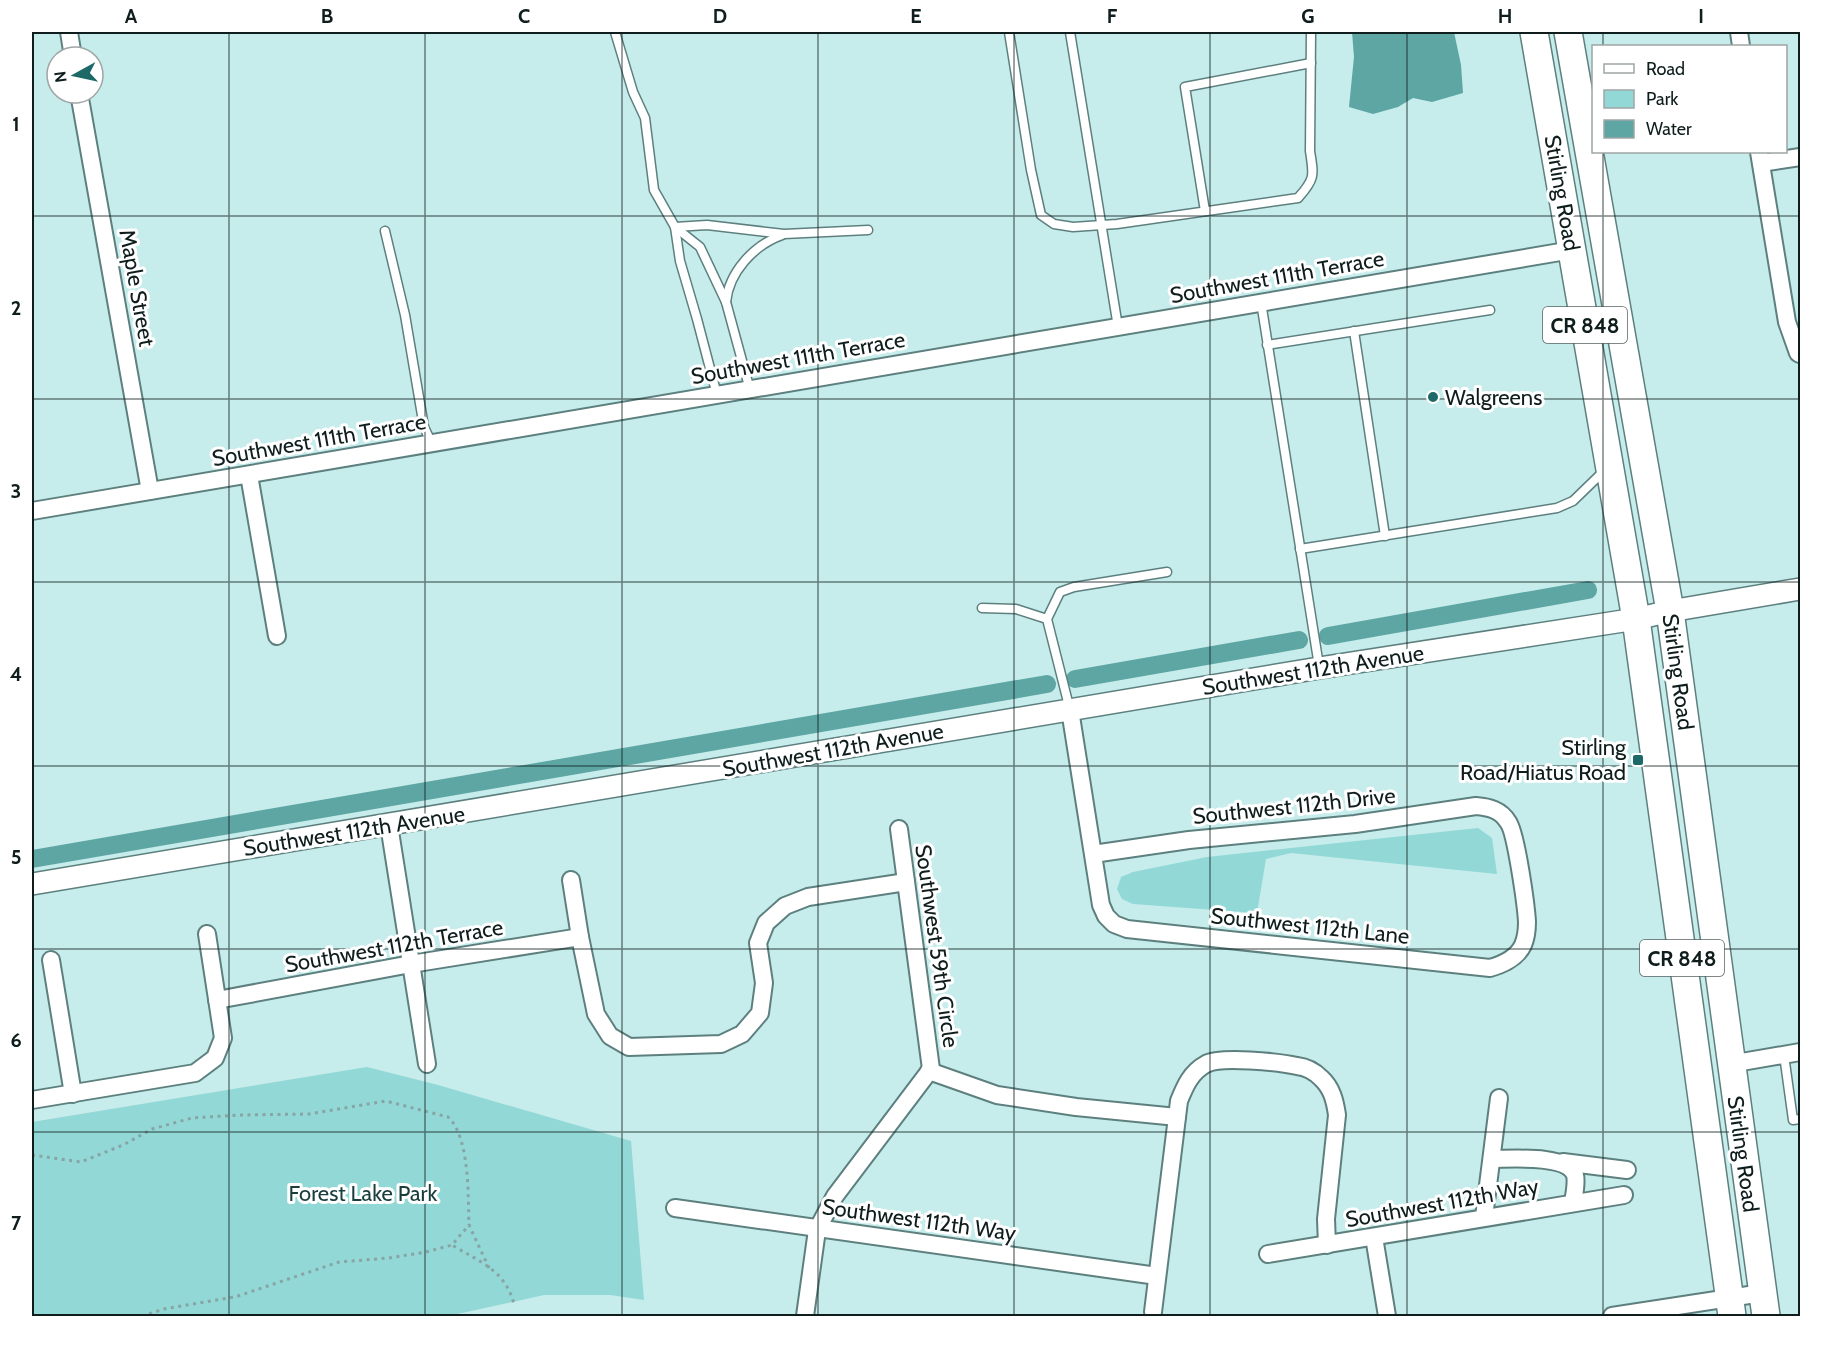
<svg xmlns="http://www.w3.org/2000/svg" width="1832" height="1348" font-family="Cabin,sans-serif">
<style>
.green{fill:#92d8d6}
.water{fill:#5da6a4}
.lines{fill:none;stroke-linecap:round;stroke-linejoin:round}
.canal{stroke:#5da6a4;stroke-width:18}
.service-casing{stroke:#5d807f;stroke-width:11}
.minor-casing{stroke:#5d807f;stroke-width:20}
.tertiary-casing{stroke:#5d807f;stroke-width:24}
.primary-casing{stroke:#5d807f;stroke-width:30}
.path{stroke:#87a5a4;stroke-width:3;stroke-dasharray:3 4.5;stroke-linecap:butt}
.service{stroke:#fff;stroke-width:8}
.minor{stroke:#fff;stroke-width:16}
.tertiary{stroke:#fff;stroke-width:21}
.primary{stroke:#fff;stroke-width:27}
.grid{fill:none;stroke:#0f1d1d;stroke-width:1.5;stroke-opacity:0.55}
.poi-dot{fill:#1c6968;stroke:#fff;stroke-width:2}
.labels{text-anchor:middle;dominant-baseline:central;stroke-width:6;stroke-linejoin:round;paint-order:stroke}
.shield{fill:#fff;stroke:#576161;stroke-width:1.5}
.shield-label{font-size:21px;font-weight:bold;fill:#0f1d1d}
.street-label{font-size:22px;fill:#0f1d1d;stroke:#fff}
.poi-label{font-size:22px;fill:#0f1d1d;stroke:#fff;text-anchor:start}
.park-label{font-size:22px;fill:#1a3e3d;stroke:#fff}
.neatline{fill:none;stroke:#0f1d1d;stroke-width:2}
.grid-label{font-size:20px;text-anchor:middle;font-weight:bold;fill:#0f1d1d}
</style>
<rect width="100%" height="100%" fill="#c6eceb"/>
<g class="green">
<polygon points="1478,828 1492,838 1497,874 1291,853 1266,859 1257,913 1133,904 1122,899 1117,889 1121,877 1133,872 1207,857"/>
<polygon points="367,1067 438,1085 631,1141 644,1300 610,1295 544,1295 448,1316 32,1316 32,1122"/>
</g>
<polygon class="water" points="1352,32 1454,32 1461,65 1463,93 1432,102 1413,98 1398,107 1373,114 1349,107 1354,57"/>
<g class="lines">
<g class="canal">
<polyline points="1328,636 1588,590"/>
<polyline points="1075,679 1299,640"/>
<polyline points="32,859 1047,684"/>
</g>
<defs>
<g id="service">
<polyline points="615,32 633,92 645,118 654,190 675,227 680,261 697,319 717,395"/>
<path d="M1009 32 1031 170 1041 215 1054 224 1073 227 1117 224 1298 198C1315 179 1314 176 1310 151L1311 32"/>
<polyline points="1070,32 1118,327"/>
<polyline points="1205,211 1185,87 1311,63"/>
<polyline points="675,227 707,225 784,234 868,230"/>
<polyline points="675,227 700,247 726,302 750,390"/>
<polyline points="385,231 405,315 424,427 432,444"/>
<path d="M726 302C729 272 754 245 782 235"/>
<polyline points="1261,302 1319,666"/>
<polyline points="1354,331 1385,536"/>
<polyline points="1267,345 1490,310"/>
<polyline points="1300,549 1557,508 1573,501 1606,469"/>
<polyline points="982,608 1016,609 1047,619"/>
<polyline points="1070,710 1047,619 1060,592 1074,587 1167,572"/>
<polyline points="1784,1055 1793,1120 1800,1119"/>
</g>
<g id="minor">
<polyline points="69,32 73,57"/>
<polyline points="1739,32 1741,46"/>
<polyline points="79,93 150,491"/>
<polyline points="1759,152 1787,322 1798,353 1800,354"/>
<polyline points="1761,163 1800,157"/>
<polyline points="249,475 277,636"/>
<polyline points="32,511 1572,250"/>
<path d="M1070 710 1101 905 1106 916 1114 924 1127 929 1490 968C1504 964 1517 958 1523 945 1526 938 1527 929 1527 922 1526 905 1516 832 1508 822 1501 810 1489 807 1476 806L1355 824 1189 840 1093 854"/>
<polyline points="389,825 427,1064"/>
<polyline points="571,880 580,937 596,1014 610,1036 629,1047 721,1044 742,1034 760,1013 764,983 758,943 766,923 785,906 808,897 906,882"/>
<polyline points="51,960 73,1094"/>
<polyline points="217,1000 411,964 580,937"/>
<polyline points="1730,1064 1800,1052"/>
<polyline points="929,1071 997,1095 1076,1107 1177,1117"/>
<polyline points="32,1100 195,1073 215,1058 223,1038 207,934"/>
<path d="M1492 1159C1511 1159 1568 1154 1575 1175 1577 1183 1574 1195 1573 1203"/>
<polyline points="1563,1162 1627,1170"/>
<polyline points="675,1208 1157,1276"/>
<polyline points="1484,1217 1499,1098"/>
<polyline points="1374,1237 1387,1316"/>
<polyline points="1268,1254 1624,1195"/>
<path d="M1153 1312 1179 1101C1185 1086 1191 1072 1206 1064 1220 1056 1279 1062 1297 1066 1306 1067 1315 1072 1321 1078 1332 1088 1335 1101 1337 1115L1326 1219 1327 1245"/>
<polyline points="805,1316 817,1230 835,1196 931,1069 899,829"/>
<polyline points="1612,1316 1762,1293"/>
</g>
<polyline id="tertiary" points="32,884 1319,668 1636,619 1670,611 1800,589"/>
<g id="primary">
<polyline points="1534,32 1636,619 1732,1316"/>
<polyline points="1568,32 1670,611 1766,1316"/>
</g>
</defs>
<use href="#service" class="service-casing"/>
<use href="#minor" class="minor-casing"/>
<use href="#tertiary" class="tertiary-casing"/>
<use href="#primary" class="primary-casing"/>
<g class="path">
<path d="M32 1155 81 1162 123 1145 152 1129 192 1118 239 1115 309 1114 386 1101 448 1117C470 1137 468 1197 469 1225"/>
<path d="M489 1268 469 1225 452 1245C480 1262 505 1270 514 1304"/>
<polyline points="142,1316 164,1309 235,1297 339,1262 389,1258 426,1252 452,1245"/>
</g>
<use href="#service" class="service"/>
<use href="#minor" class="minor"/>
<use href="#tertiary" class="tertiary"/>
<use href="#primary" class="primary"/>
</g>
<path class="grid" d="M229 32V1316M425 32V1316M622 32V1316M818 32V1316M1014 32V1316M1210 32V1316M1407 32V1316M1603 32V46M1603 152V1316M32 216H1800M32 399H1800M32 582H1800M32 766H1800M32 949H1800M32 1132H1800"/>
<g class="poi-dot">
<circle cx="1433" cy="397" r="6"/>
<rect x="1632" y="754" width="12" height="12" rx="3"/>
</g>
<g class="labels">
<g class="shield">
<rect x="1543" y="307" width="84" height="36" rx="4.5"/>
<rect x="1640" y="940" width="84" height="36" rx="4.5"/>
</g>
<g class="shield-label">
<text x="1585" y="325">CR 848</text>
<text x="1682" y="958">CR 848</text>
</g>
<g class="street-label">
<text transform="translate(1562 193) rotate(80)">Stirling Road</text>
<text transform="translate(1277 277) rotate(-10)">Southwest 111th Terrace</text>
<text transform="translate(137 288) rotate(80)">Maple Street</text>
<text transform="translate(798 358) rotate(-10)">Southwest 111th Terrace</text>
<text transform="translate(319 440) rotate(-10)">Southwest 111th Terrace</text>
<text transform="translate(1313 670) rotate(-9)">Southwest 112th Avenue</text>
<text transform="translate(1678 672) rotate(82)">Stirling Road</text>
<text transform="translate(833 750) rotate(-10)">Southwest 112th Avenue</text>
<text transform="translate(1294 806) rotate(-6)">Southwest 112th Drive</text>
<text transform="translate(354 831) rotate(-9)">Southwest 112th Avenue</text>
<text transform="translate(1310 926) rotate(6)">Southwest 112th Lane</text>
<text transform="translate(394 946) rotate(-10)">Southwest 112th Terrace</text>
<text transform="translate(937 946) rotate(82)">Southwest 59th Circle</text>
<text transform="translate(1743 1154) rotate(82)">Stirling Road</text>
<text transform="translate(1442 1203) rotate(-10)">Southwest 112th Way</text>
<text transform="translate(919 1220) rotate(8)">Southwest 112th Way</text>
</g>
<g class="poi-label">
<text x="1445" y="397">Walgreens</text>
<text x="1626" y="747" text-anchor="end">Stirling<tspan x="1626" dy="25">Road/Hiatus Road</tspan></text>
</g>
<g class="park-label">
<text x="363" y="1193">Forest Lake Park</text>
</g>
</g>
<rect width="1832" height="1348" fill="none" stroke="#ffffff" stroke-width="66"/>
<rect x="1592" y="45" width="195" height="108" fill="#ffffff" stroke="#9fa5a5" stroke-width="1.5"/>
<rect x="1604" y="64" width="30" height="9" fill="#ffffff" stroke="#9fa5a5" stroke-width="1.5"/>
<text x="1646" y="75" font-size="18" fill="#0f1d1d">Road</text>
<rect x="1604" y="90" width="30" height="18" fill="#92d8d6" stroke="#9fa5a5" stroke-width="1.5"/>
<text x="1646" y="105" font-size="18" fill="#0f1d1d">Park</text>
<rect x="1604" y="120" width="30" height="18" fill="#5da6a4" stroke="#9fa5a5" stroke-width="1.5"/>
<text x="1646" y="135" font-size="18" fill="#0f1d1d">Water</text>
<g transform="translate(75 75) rotate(262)"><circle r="28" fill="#ffffff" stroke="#9fa5a5" stroke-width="1.5"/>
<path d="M0-4.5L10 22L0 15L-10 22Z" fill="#1c6968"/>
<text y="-9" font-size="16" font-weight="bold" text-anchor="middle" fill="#0f1d1d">N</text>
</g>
<rect x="33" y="33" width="1766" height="1282" class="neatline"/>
<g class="grid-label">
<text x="131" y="23">A</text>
<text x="327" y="23">B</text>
<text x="524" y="23">C</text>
<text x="720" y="23">D</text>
<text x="916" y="23">E</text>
<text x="1112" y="23">F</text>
<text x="1308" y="23">G</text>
<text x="1505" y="23">H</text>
<text x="1701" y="23">I</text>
<text x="16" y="131">1</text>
<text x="16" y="315">2</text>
<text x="16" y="498">3</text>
<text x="16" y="681">4</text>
<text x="16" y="864">5</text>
<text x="16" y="1047">6</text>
<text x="16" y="1230">7</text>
</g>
</svg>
